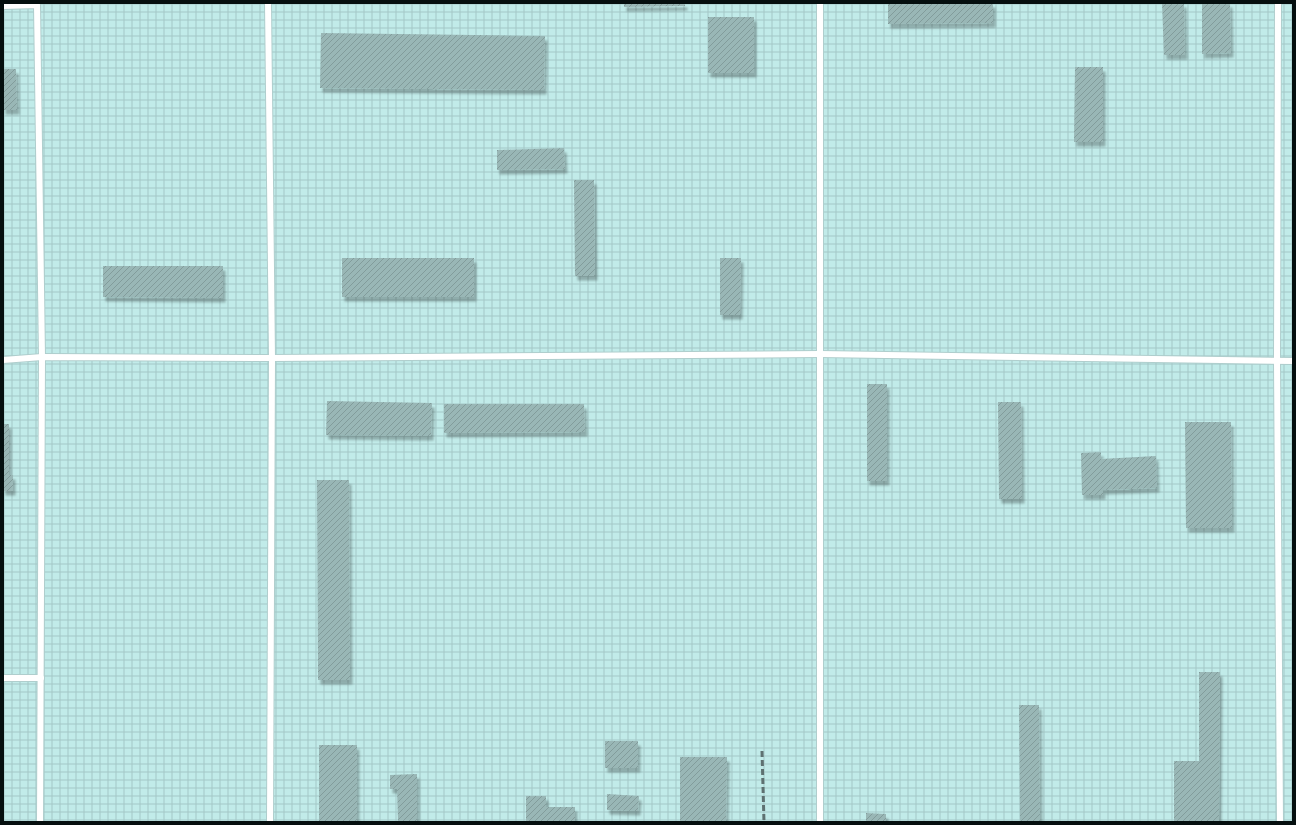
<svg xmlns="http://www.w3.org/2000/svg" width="1296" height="825" font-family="'PT Sans Narrow',sans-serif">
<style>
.industrial{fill:url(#industrial-grid)}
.building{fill:url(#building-hatch);filter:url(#shadow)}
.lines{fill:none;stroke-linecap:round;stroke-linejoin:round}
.lane-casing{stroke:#afcecd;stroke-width:8}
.lane{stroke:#fff;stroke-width:6}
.rail{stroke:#5e7171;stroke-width:3;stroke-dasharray:6 3;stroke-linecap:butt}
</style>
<defs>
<pattern id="industrial-grid" width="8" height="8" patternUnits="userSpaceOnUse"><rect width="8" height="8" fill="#c1ebe9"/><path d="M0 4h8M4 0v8" fill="none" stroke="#a4c8c7"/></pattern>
<pattern id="building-hatch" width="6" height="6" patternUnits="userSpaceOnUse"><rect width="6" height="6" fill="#99b7b6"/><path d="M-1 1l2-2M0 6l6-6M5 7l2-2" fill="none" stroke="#829c9b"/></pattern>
<filter id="shadow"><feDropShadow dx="2.5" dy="4.5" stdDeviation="1" flood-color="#0004"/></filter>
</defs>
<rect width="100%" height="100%" fill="#d7f7f6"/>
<rect class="industrial" x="3" y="3" width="1290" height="819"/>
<g class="building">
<polygon points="624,3 685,3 685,6 624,7"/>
<polygon points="888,3 993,3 993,23 888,24"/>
<polygon points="1162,3 1184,3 1185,55 1164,55"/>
<polygon points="1202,3 1230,3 1231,53 1202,54"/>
<rect x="708" y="17" width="46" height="56"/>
<polygon points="321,33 545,36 544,90 320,88"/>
<polygon points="1075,67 1103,67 1103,142 1074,142"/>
<polygon points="3,69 16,69 17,110 3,110"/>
<polygon points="564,148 565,169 497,170 497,150"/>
<polygon points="574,180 594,180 595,276 575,276"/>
<rect x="342" y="258" width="132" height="39"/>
<polygon points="720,258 741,258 740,315 720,315"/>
<polygon points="103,266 223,266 223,298 103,297"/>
<rect x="867" y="384" width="20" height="97"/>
<polygon points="327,401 432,403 431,436 326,435"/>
<polygon points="998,402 1021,402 1022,499 999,499"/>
<polygon points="444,404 584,404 585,432 444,433"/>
<polygon points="1185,422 1231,422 1232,528 1186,528"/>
<polygon points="3,424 9,424 9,475 13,475 13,491 3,491"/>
<polygon points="1101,452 1101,459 1156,456 1157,488 1103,490 1103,495 1082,495 1081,453"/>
<polygon points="317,480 349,480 350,680 318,680"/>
<polygon points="1199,672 1220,672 1219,822 1174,822 1174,761 1199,761"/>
<polygon points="1019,705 1039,705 1040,822 1020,822"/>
<rect x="605" y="741" width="33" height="27"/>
<rect x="319" y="745" width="38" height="77"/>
<polygon points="680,757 727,757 726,822 680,822"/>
<polygon points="417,774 417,822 398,822 397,789 390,789 390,775"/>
<polygon points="607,794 639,796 638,811 607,810"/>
<polygon points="526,796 546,796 546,807 575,807 575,822 526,822"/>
<polygon points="866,813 886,814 886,822 866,822"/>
</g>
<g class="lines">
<defs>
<g id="lane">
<polyline points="268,3 272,358 270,822"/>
<polyline points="1278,3 1277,362 1280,822"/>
<polyline points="3,6 37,5 42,357 40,822"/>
<polyline points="3,360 42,357 272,358 820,354 1293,361"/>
<polyline points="3,678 41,678"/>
<polyline points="820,822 820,3"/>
</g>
</defs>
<use href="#lane" class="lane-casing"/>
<use href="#lane" class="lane"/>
<polyline class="rail" points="762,751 764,822"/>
</g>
<rect width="1296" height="825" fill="none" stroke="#050f0f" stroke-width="8"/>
</svg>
